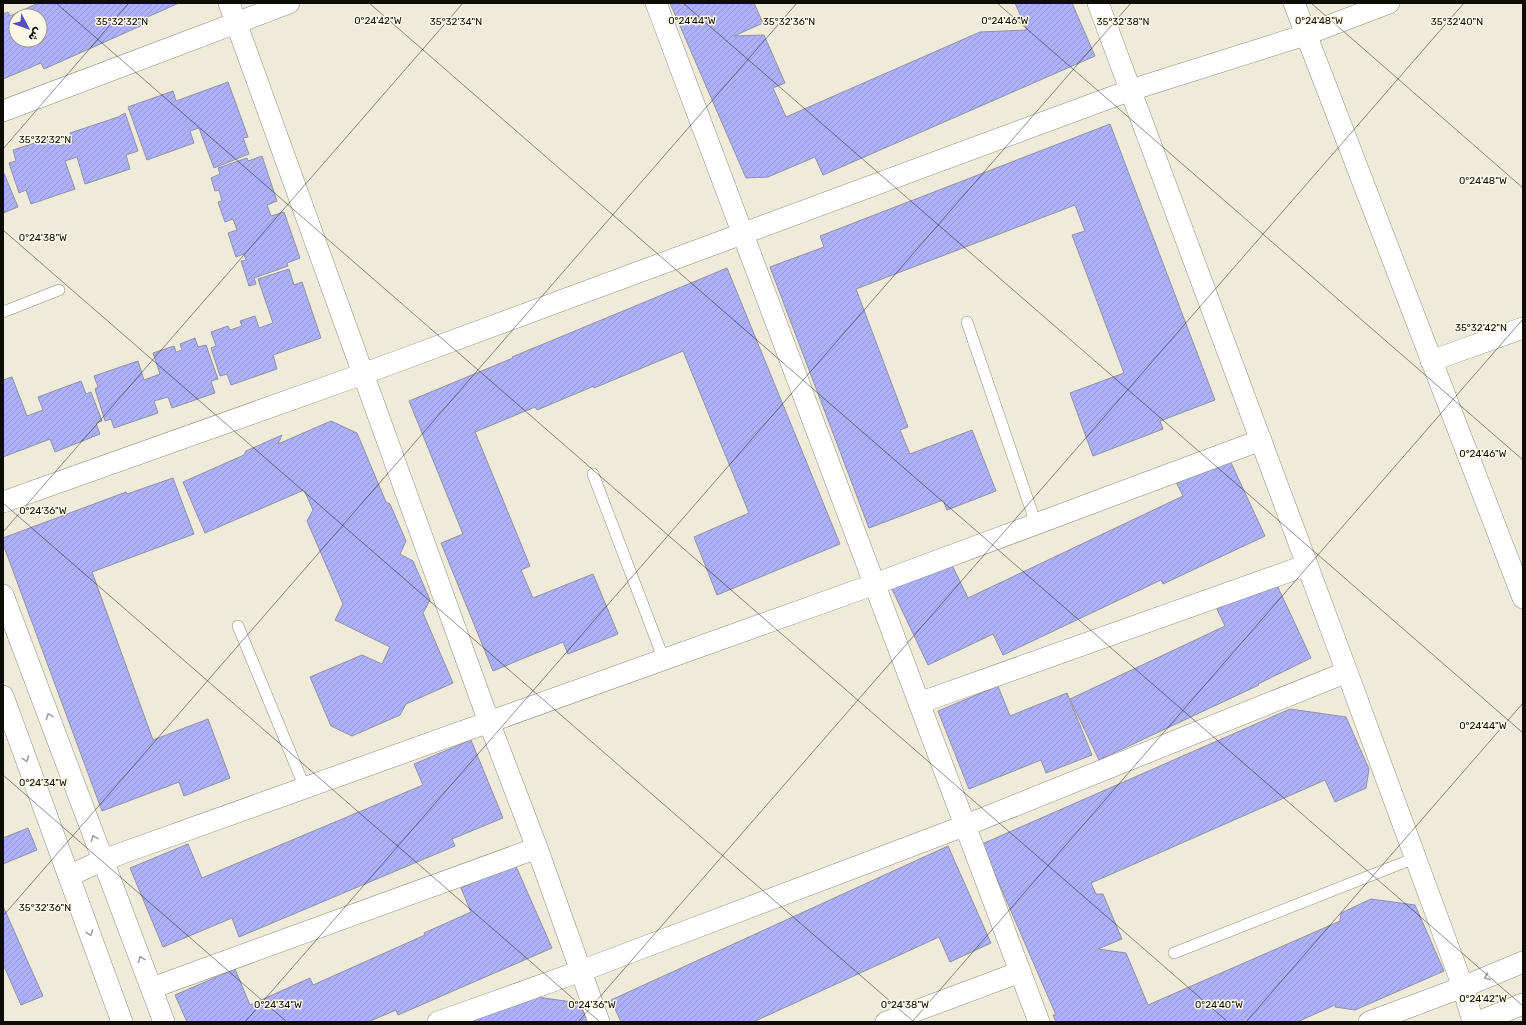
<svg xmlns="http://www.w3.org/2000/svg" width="1526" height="1025" font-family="Rubik,Cairo,sans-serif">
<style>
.building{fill:url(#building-hatch);stroke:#9192a2;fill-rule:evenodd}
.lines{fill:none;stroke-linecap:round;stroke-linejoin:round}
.service-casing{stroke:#908d7d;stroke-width:12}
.minor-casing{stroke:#908d7d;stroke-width:22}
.service{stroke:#fff;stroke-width:11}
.minor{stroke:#fff;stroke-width:21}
.oneway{stroke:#9e9e9c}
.ticks{fill:none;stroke:#0d0c07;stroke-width:1;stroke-opacity:0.45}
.ticks-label{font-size:10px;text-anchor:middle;fill:#0d0c07;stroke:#fbf8e7;stroke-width:3;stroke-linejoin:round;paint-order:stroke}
</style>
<defs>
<pattern id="building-hatch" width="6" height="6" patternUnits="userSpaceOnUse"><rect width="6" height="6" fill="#aeb0fc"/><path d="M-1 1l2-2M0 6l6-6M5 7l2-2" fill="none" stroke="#9496d6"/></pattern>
</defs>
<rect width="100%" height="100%" fill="#eeebda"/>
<g class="building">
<path d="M38 3H179L143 19 145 24 44 69 41 63 3 79V14L8 12 10 16ZM16 16H40V40H16Z"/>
<polygon points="670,3 754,3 763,23 734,36 764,35 785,83 773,88 786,117 980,32 1027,30 1015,3 1072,3 1095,56 823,175 815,157 768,177 746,178"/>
<polygon points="228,82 248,137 243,138 249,154 214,168 199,128 190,131 194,143 147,160 128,107 173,91 176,101"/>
<polygon points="125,113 138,151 126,155 130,169 85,184 77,157 65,161 75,189 31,204 26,190 19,193 9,163 16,161 13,150 56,136 59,146 73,142 70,133 118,117"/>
<polygon points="1110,124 1215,400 1160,421 1163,429 1093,456 1070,393 1124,373 1072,235 1085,231 1075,205 856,289 908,427 900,430 910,454 972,430 996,491 947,510 943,500 869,528 770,267 824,247 820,236"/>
<polygon points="262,156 277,201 267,205 271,216 284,212 300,258 287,263 288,266 254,278 256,284 249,286 241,261 246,260 244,254 236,257 228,233 237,230 233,219 225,222 218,202 222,201 219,190 215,191 211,178 220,174 218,168 247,158 248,161"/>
<polygon points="3,171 18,207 3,213"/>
<polygon points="727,268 840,544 717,595 694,537 749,513 683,351 594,388 594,386 537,410 535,407 475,432 530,566 521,570 533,598 593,574 618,634 568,654 563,642 493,671 441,543 463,534 409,401 513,358 512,357"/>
<polygon points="289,269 294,285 302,282 321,338 273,355 277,369 231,385 227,374 220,376 211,348 216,346 211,332 228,326 230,330 242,326 240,321 255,316 259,328 273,323 258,279"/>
<polygon points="195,338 198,347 206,345 218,379 211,381 215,393 172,408 168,397 154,401 158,413 114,428 111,419 105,421 95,389 98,387 94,376 138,361 144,380 160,374 153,353 174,346 176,352 182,350 180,344"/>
<polygon points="12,377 27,416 43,410 38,397 81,381 86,394 91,392 102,421 96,423 100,434 55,452 50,439 3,457 3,380"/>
<polygon points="331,421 357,433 386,502 390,504 406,541 400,554 413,561 430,600 423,613 453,683 406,704 400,715 352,736 331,726 310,677 362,655 382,664 390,647 335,620 343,604 307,521 313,510 304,490 205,533 183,482 244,455 246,451 282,435 278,444"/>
<polygon points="1227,454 1265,536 1163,584 1161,580 1003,655 993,634 928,665 891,587 949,559 968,598 1183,496 1174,478"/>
<polygon points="173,478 194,534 92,572 153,740 208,719 230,778 184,796 179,782 102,811 3,544 3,538 126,492 127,494"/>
<polygon points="1275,581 1311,658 1258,684 1259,685 1099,760 1070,699 1225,626 1217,609"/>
<polygon points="998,686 1010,716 1067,693 1092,755 1046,773 1041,760 969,789 938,711"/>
<polygon points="1290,709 1346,717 1369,769 1366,788 1335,802 1325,780 1091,883 1096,894 1103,894 1122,939 1098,949 1126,953 1148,1005 1340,921 1341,913 1371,899 1415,905 1444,971 1355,1010 1335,1007 1335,1005 1297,1022 1056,1022 1053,1015 1056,1015 982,844"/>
<polygon points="471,740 503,818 452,839 455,846 239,937 232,918 163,947 130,868 188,844 202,878 423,785 414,764"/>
<polygon points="28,828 37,850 3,864 3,838"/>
<polygon points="948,846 991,943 950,962 939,937 753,1022 621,1022 611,1000"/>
<polygon points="515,864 552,948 398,1015 396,1010 368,1022 187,1022 175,995 235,969 250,1005 310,978 313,985 425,935 424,933 471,912 461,888"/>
<polygon points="3,906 43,996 21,1005 3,964"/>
<polygon points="523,995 579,1003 588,1022 461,1022"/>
</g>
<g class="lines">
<defs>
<g id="service">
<polyline points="3,312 59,290"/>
<polyline points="967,322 1036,524"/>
<polyline points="593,474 664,660"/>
<polyline points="238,626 305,788"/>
<polyline points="1174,953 1415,858"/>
</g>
<g id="minor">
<polyline points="229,3 489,722 537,848 599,1022"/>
<polyline points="656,3 1039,1022"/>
<polyline points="1098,3 1347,672 1463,987 1473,1022"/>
<polyline points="1294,3 1523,598"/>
<polyline points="3,111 289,3"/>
<polyline points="1431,361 1523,328"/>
<polyline points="3,502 363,374 1131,90 1305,35 1389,3"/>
<polyline points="3,595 164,1022"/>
<polyline points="3,696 122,1022"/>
<polyline points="919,703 1307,565"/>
<polyline points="69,876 103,860 875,584 1261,440"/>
<polyline points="152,988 537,848"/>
<polyline points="438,1022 581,971 964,826 1347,672"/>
<polyline points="886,1022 1020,972"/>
<polyline points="1369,1022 1463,987 1523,962"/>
<polyline points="1478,1022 1523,1004"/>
</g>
</defs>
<use href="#service" class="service-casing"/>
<use href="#minor" class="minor-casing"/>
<use href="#service" class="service"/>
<use href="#minor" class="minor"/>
</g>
<defs><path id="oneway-chevron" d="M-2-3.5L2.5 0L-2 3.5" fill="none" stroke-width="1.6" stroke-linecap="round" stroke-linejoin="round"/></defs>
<g class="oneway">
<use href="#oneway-chevron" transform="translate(49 716) rotate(-111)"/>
<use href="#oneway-chevron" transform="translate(26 759) rotate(70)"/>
<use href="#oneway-chevron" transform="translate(94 838) rotate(-111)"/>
<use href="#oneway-chevron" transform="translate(90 933) rotate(70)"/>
<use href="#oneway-chevron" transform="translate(141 959) rotate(-111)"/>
<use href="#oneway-chevron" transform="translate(1487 977) rotate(158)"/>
</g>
<path class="ticks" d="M56 3 1228 1022M369 3 1523 1006M683 3 1523 733M997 3 1523 460M1311 3 1523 188M3 149 129 3M3 230 914 1022M3 503 600 1022M3 532 463 3M3 775 287 1022M3 916 797 3M245 1022 1131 3M578 1022 1464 3M912 1022 1523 319M1246 1022 1523 703"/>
<g class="ticks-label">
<text x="378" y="24">0°24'42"W</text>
<text x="692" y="24">0°24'44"W</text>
<text x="1005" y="24">0°24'46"W</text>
<text x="1319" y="24">0°24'48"W</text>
<text x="789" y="25">35°32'36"N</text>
<text x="122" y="25">35°32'32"N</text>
<text x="456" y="25">35°32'34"N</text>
<text x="1123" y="25">35°32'38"N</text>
<text x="1457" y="25">35°32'40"N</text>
<text x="45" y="143">35°32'32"N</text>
<text x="1483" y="184">0°24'48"W</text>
<text x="43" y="241">0°24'38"W</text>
<text x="1481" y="331">35°32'42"N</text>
<text x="1483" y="457">0°24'46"W</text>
<text x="43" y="514">0°24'36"W</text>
<text x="1483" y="729">0°24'44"W</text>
<text x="43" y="786">0°24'34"W</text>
<text x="45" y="911">35°32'36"N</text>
<text x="1483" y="1002">0°24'42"W</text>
<text x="278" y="1008">0°24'34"W</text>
<text x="592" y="1008">0°24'36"W</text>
<text x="905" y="1008">0°24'38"W</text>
<text x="1219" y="1008">0°24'40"W</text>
</g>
<rect width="1526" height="1025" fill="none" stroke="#0d0c07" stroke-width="8"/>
<g transform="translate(28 28) rotate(131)"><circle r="19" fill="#fbf8e7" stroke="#9c9a8d"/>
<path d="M0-3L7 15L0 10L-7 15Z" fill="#574cc4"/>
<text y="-6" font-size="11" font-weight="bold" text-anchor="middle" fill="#0d0c07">ش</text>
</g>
</svg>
